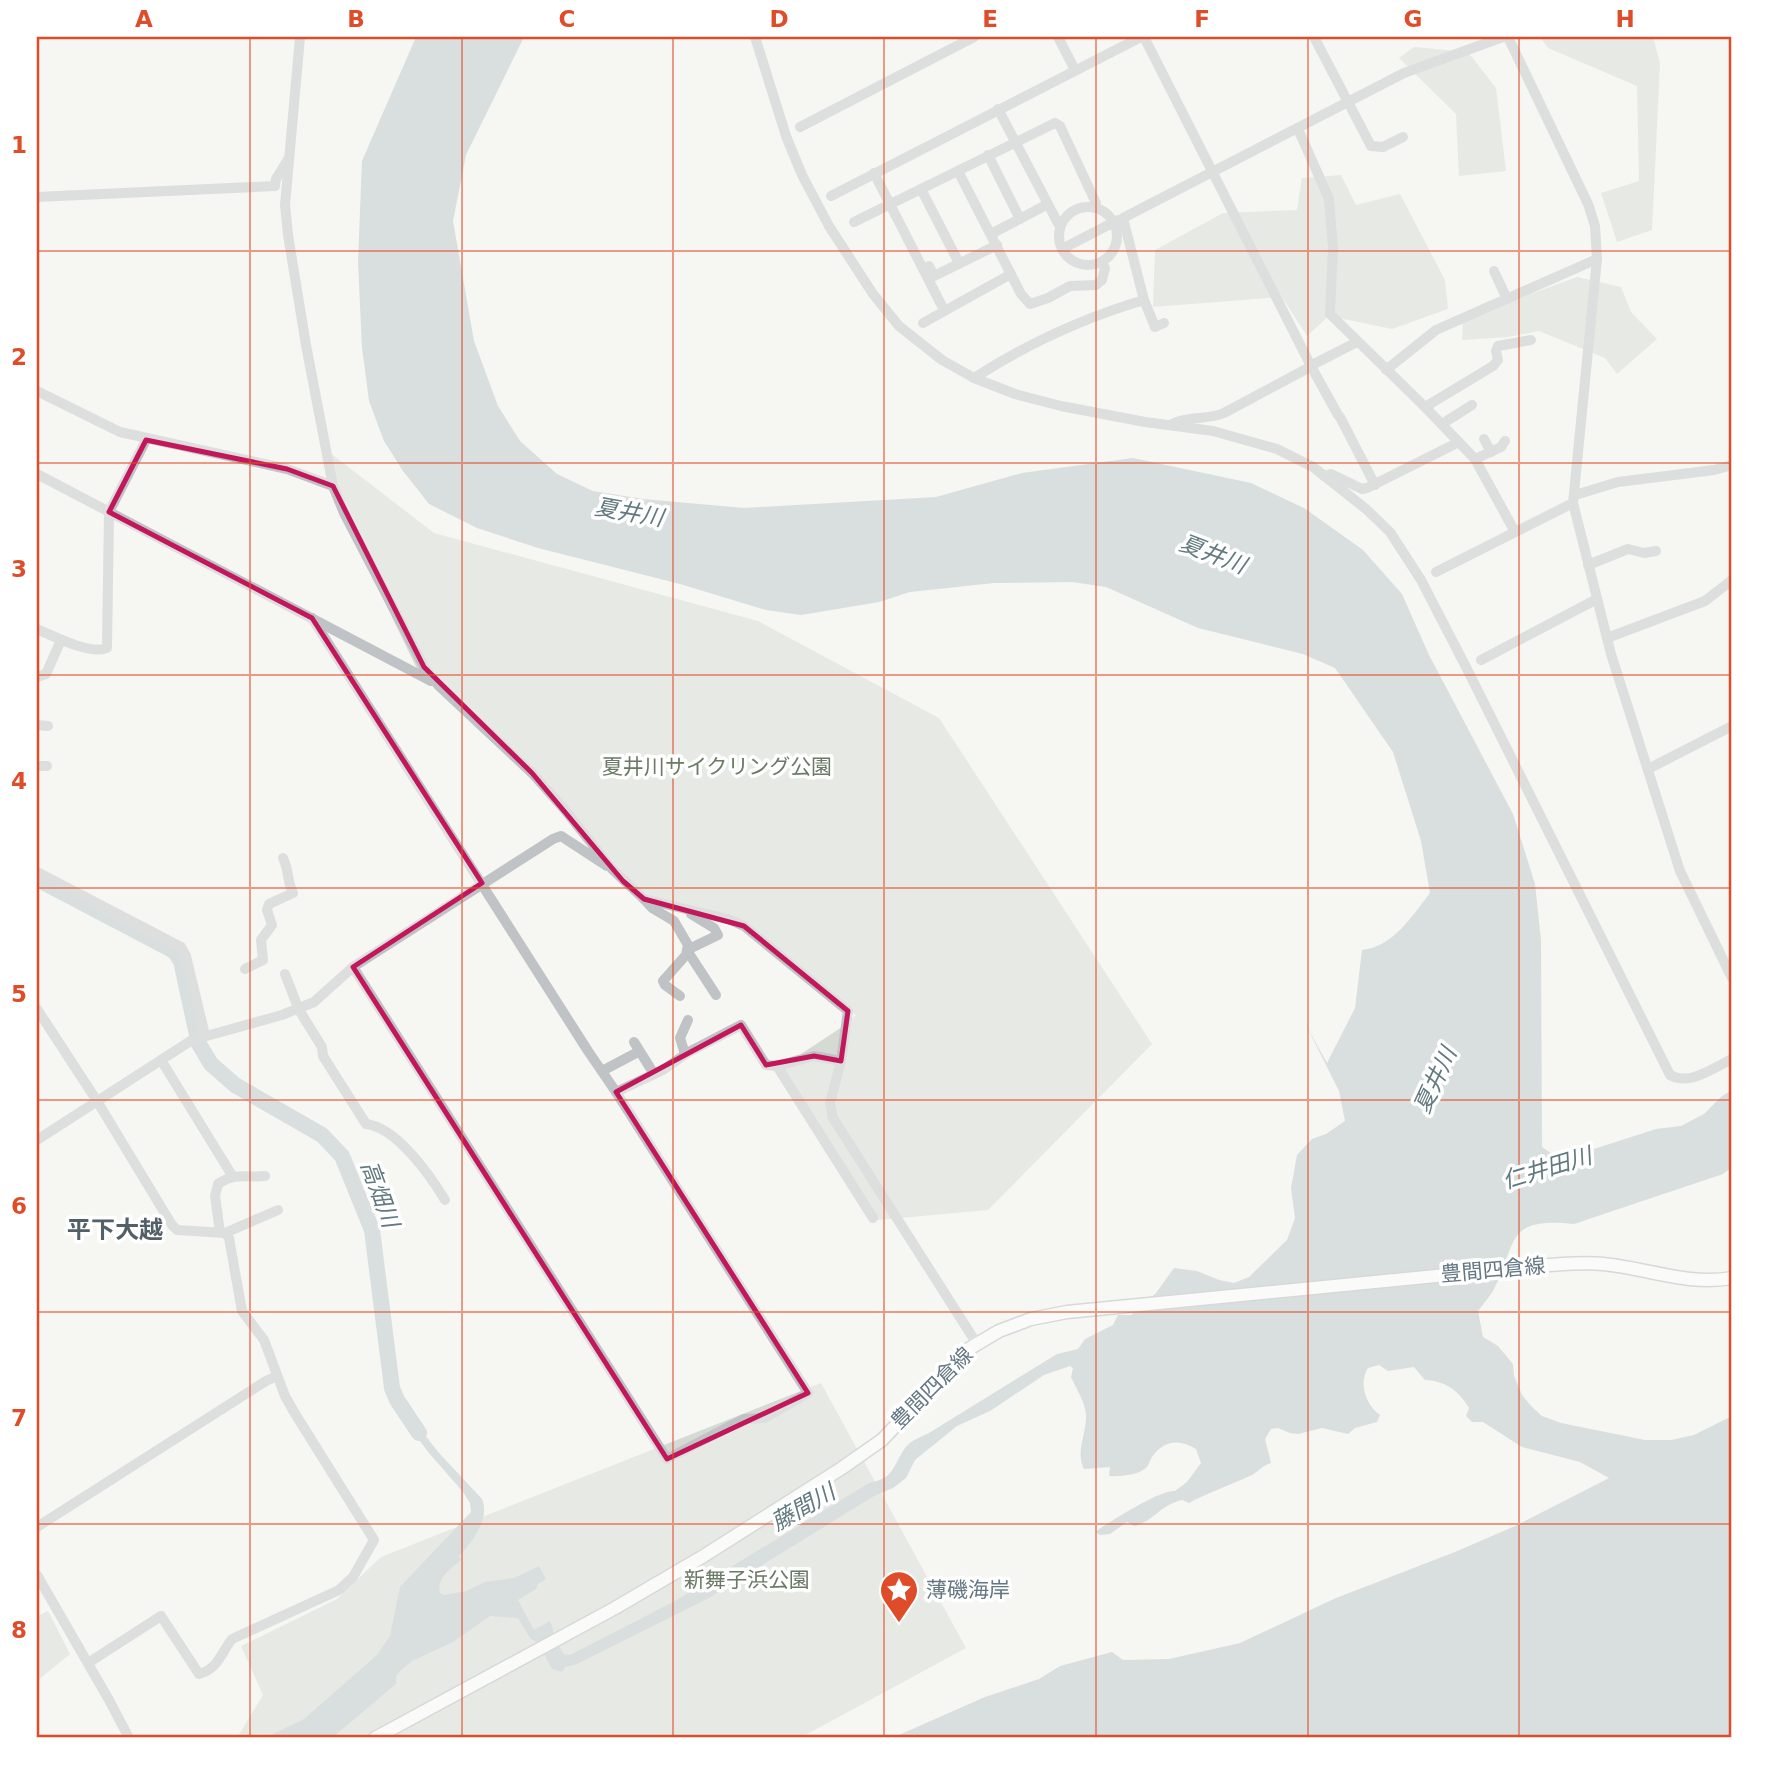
<svg xmlns="http://www.w3.org/2000/svg" width="1769" height="1775" font-family="'DejaVu Sans','Noto Sans JP',sans-serif">
<style>
.green{fill:#d5dbd2}
.water{fill:#b6c3c7}
.lines{fill:none;stroke-linecap:round;stroke-linejoin:round}
.river{stroke:#b6c3c7;stroke-width:16}
.major-casing{stroke:#b2b7ba;stroke-width:15}
.minor{stroke:#bfc3c6;stroke-width:10}
.major{stroke:#fff;stroke-width:12}
.marked{fill:none;stroke:#c2185b;stroke-width:5;stroke-linejoin:round}
.grid{fill:none;stroke:#df4c29;stroke-width:2;stroke-opacity:0.55}
.labels{text-anchor:middle;dominant-baseline:central;stroke-width:7;stroke-linejoin:round;paint-order:stroke}
.park-label{font-size:21px;fill:#6a7a64;stroke:#fff}
.street-label{font-size:21px;fill:#657783;stroke:#fff}
.poi-label{font-size:21px;fill:#657783;stroke:#fff;text-anchor:start}
.water-label{font-size:23px;font-style:italic;fill:#61797f;stroke:#fff}
.quarter-label{font-size:24px;font-weight:bold;fill:#536068;stroke:#fff}
.neatline{fill:none;stroke:#df4c29;stroke-width:2.5}
.grid-label{font-size:23px;text-anchor:middle;font-weight:bold;fill:#df4c29}
</style>
<rect width="100%" height="100%" fill="#f6f6f2"/>
<g class="green">
<polygon points="1540,37 1653,37 1660,63 1652,230 1617,242 1601,193 1639,181 1637,86 1548,48"/>
<polygon points="1414,47 1468,52 1496,88 1506,171 1459,176 1456,114 1399,58"/>
<polygon points="1341,175 1356,205 1400,194 1445,280 1448,309 1392,329 1329,316 1307,336 1282,297 1153,307 1155,250 1223,213 1297,210 1302,178"/>
<polygon points="1577,277 1621,287 1631,312 1657,339 1617,374 1605,358 1539,331 1508,337 1462,340 1463,319"/>
<polygon points="325,449 434,533 758,621 939,718 1152,1044 988,1210 878,1220 779,1061 801,1054 845,1025 856,1015 744,926 645,902 532,775 419,673 341,512"/>
<polygon points="821,1383 966,1648 800,1738 237,1738 263,1695 241,1646 337,1599 381,1557"/>
<polygon points="48,1611 70,1654 37,1681 37,1616"/>
</g>
<path class="water" d="M416 37H524L466 155 453 221 474 341 498 406 520 441 557 474 593 491 643 499 744 508 936 497 1022 473 1133 458 1251 483 1304 508 1363 550 1402 594 1429 655 1513 814 1535 884 1541 940 1542 1147 1557 1157 1594 1149 1656 1129 1681 1126 1704 1114 1722 1096 1732 1090V1167L1723 1174 1574 1224C1504 1217 1518 1242 1494 1289 1489 1298 1483 1304 1478 1311L1483 1337 1498 1346 1513 1364 1514 1376 1522 1395 1531 1406 1542 1416 1561 1423 1645 1440H1671L1694 1435 1732 1416V1738H892L985 1697 1039 1679 1060 1666 1112 1652 1123 1660 1169 1659 1240 1643 1336 1598 1455 1552 1515 1526 1609 1478 1580 1462 1522 1447 1483 1422H1472L1466 1416 1469 1408C1459 1391 1446 1381 1425 1380L1414 1367 1388 1371 1379 1365 1368 1368C1358 1383 1366 1405 1380 1415L1377 1422 1355 1428 1348 1434 1322 1428 1298 1434 1290 1433 1278 1428 1271 1429 1265 1439 1271 1463C1263 1465 1259 1471 1252 1475 1231 1485 1209 1492 1189 1503L1182 1500C1160 1505 1153 1522 1134 1526L1127 1522 1110 1534 1100 1535 1095 1532C1109 1522 1161 1489 1175 1491L1187 1482 1201 1463 1196 1449C1180 1439 1164 1440 1152 1457 1150 1460 1149 1464 1147 1467 1139 1475 1120 1477 1109 1476L1110 1467 1084 1469C1075 1452 1087 1433 1086 1414 1085 1402 1076 1388 1071 1377L1073 1368 1070 1366 1044 1375 990 1411 957 1426 915 1460 906 1478 893 1488 874 1496 709 1598 577 1664 565 1667 562 1672 552 1669 538 1643 530 1638 518 1618 490 1616 453 1642 412 1661 400 1671 396 1676V1684L332 1738H265L304 1719 377 1655 390 1636 400 1587 471 1512 470 1503 463 1492 429 1453 404 1420 409 1415 439 1453 482 1499C490 1519 473 1541 459 1556L461 1560C451 1569 436 1578 440 1593L444 1595 466 1591 485 1582 514 1578 539 1566 546 1579 538 1584 536 1589 518 1600 534 1630 550 1621 553 1629V1637L564 1654 570 1655 675 1601 869 1483C895 1478 892 1467 905 1448 911 1440 921 1437 929 1433L1057 1354 1078 1349 1085 1339 1113 1325 1118 1315H1131L1156 1293 1174 1268 1197 1271 1219 1280 1234 1283 1249 1277 1287 1240 1295 1218 1291 1188 1297 1155 1312 1139 1326 1134 1345 1121 1339 1091 1306 1025 1327 1063 1355 1008 1362 950C1393 947 1412 916 1430 893L1421 841 1393 752 1335 668 1303 654 1198 628 1106 587 1072 582 994 583 910 592 879 602 801 615 766 610 680 584 538 548 477 528 429 504 403 471 384 441 369 401 362 347 358 262 362 161Z"/>
<g class="lines">
<polyline class="river" points="37,879 174,951 181,961 199,1044 211,1064 235,1085 322,1135 342,1156 372,1230 392,1388 397,1400 419,1433"/>
<defs>
<path id="major" d="M375 1738 615 1608 702 1557 842 1468 882 1440 967 1350 977 1344 999 1331 1031 1319 1067 1312 1549 1265C1567 1264 1585 1262 1603 1264 1646 1268 1689 1286 1732 1278"/>
</defs>
<use href="#major" class="major-casing"/>
<g class="minor">
<polyline points="300,37 285,205 288,235 306,345 333,486 344,513 424,667 438,685 532,773 565,810 612,869 644,899 728,919 744,926 848,1011 841,1061 830,1103 833,1118 977,1344"/>
<path d="M755 37 786 136 802 175 829 226 873 294 899 326 942 360 974 378 1015 394 1061 406 1145 422 1213 431 1277 449 1313 467 1366 509 1390 532 1421 580 1466 667 1670 1075C1690 1086 1713 1068 1732 1059"/>
<polyline points="1058,37 1075,70"/>
<polyline points="1144,37 1312,368 1338,415 1340,417 1375,485"/>
<polyline points="1314,37 1371,146 1383,147 1403,137"/>
<polyline points="1508,37 1588,204 1595,226 1597,259 1573,503 1611,654 1680,871 1732,978"/>
<polyline points="998,109 1060,227"/>
<polyline points="800,127 974,37"/>
<polyline points="1298,129 1329,199 1333,248 1330,314 1425,407 1475,459 1515,532"/>
<polyline points="988,155 1020,219"/>
<polyline points="958,171 1021,294 1030,304 1048,298 1070,286 1096,285 1102,280 1105,268 1101,262"/>
<polyline points="874,173 944,310"/>
<polyline points="921,189 959,263"/>
<polyline points="831,196 1141,37"/>
<polyline points="37,197 275,186 276,179 289,158"/>
<circle cx="1088" cy="236" r="29"/>
<polyline points="854,222 1055,123 1060,126 1096,203 1095,208"/>
<polyline points="991,234 1048,204"/>
<polyline points="1062,249 1118,220"/>
<polyline points="929,266 934,276 997,245"/>
<polyline points="1494,271 1507,299"/>
<polyline points="1144,300 1155,327 1164,323"/>
<polyline points="923,323 1011,274"/>
<polyline points="1312,365 1357,342"/>
<polyline points="1386,370 1436,330 1597,259"/>
<path d="M974 378C1027 344 1083 318 1144 300L1123 218 1404 73 1503 37"/>
<polyline points="37,391 120,432 287,469 333,486"/>
<polyline points="1425,407 1493,366 1498,360 1496,351 1498,346 1531,340"/>
<path d="M1172 424C1188 416 1207 420 1224 413L1312 366"/>
<polyline points="1442,424 1472,405"/>
<polyline points="1484,439 1491,452"/>
<polyline points="1475,459 1501,447 1505,441"/>
<polyline points="37,474 431,681"/>
<polyline points="1324,476 1331,474 1362,489 1367,488 1459,442"/>
<polyline points="1575,495 1618,482 1714,470 1732,465"/>
<polyline points="1588,565 1628,549 1644,553 1656,551"/>
<polyline points="1436,572 1573,503"/>
<polyline points="312,618 588,1051 616,1092 663,1070 687,1053 741,1025 766,1065 777,1066 814,1056 841,1061"/>
<path d="M37 629C53 636 90 655 107 648L109 512 146 440"/>
<polyline points="1607,638 1705,601 1732,580"/>
<polyline points="1481,660 1597,599"/>
<polyline points="37,677 46,674 61,640"/>
<polyline points="37,725 48,726"/>
<polyline points="37,766 47,766"/>
<polyline points="1648,769 1732,726"/>
<polyline points="37,872 181,947 186,956 205,1035"/>
<polyline points="644,899 652,908 674,921 688,945 686,955 663,981 665,985 680,996"/>
<polyline points="689,949 718,935 714,928 691,914"/>
<polyline points="688,952 716,995"/>
<polyline points="353,967 667,1459 744,1419 765,1418 808,1393 616,1092"/>
<path d="M245 969 263 960 261 940 272 925 267 910 269 904 293 893C287 881 289 870 283 858"/>
<path d="M285 974 299 1010 322 1047 323 1056 366 1124C396 1127 430 1175 445 1200"/>
<path d="M37 1009 97 1101 172 1225 177 1230 225 1233 229 1238 242 1311 264 1340 285 1396 294 1412 374 1540 353 1577 339 1590 232 1639C221 1653 218 1669 199 1674L161 1616 88 1663"/>
<polyline points="634,1042 654,1074"/>
<polyline points="685,1054 680,1038 688,1020"/>
<polyline points="161,1060 233,1177"/>
<polyline points="777,1066 873,1218"/>
<polyline points="602,1071 638,1052"/>
<polyline points="37,1140 192,1040 282,1015 314,1002 353,967 553,839 561,836 607,866"/>
<path d="M220 1232 215 1196 218 1184C236 1172 246 1178 265 1176"/>
<polyline points="225,1233 278,1210"/>
<polyline points="37,1527 266,1381 277,1376"/>
<polyline points="37,1575 109,1700 129,1738"/>
</g>
<use href="#major" class="major"/>
</g>
<path d="M0 0H1769V1775H0ZM146 440 287 469 333 486 424 667 532 773 623 881 644 899 744 926 848 1011 841 1061 814 1056 766 1065 741 1025 616 1092 808 1393 667 1459 353 967 482 883 312 618 109 512Z" fill="#f6f6f2" fill-opacity=".55" fill-rule="evenodd"/>
<path class="marked" d="M146 440 287 469 333 486 424 667 532 773 623 881 644 899 744 926 848 1011 841 1061 814 1056 766 1065 741 1025 616 1092 808 1393 667 1459 353 967 482 883 312 618 109 512Z"/>
<path class="grid" d="M250 37V1738M462 37V1738M673 37V1738M884 37V1738M1096 37V1738M1308 37V1738M1519 37V1738M37 251H1732M37 463H1732M37 675H1732M37 888H1732M37 1100H1732M37 1312H1732M37 1524H1732"/>
<defs>
<symbol id="sight-pin" viewBox="-11 -11 22 30"><path d="M0 17L-7.5 6A9.5 9.5 0 1 1 7.5 6Z" fill="#df4c29" stroke="#fff"/><path d="M0-6L1.8-2.2L6-1.7L2.9 1.2L3.7 5.4L0 3.3L-3.7 5.4L-2.9 1.2L-6-1.7L-1.8-2.2Z" fill="#fff"/></symbol>
</defs>
<g fill-rule="evenodd">
<use href="#sight-pin" x="877" y="1568" width="44" height="60"/>
</g>
<g class="labels">
<g class="park-label">
<text x="717" y="767">夏井川サイクリング公園</text>
<text x="747" y="1580">新舞子浜公園</text>
</g>
<g class="street-label">
<text transform="translate(1493 1270) rotate(-5)">豊間四倉線</text>
<text transform="translate(932 1388) rotate(-45)">豊間四倉線</text>
</g>
<g class="poi-label">
<text x="926" y="1590">薄磯海岸</text>
</g>
<g class="water-label">
<text transform="translate(629 512) rotate(10)">夏井川</text>
<text transform="translate(1213 554) rotate(21)">夏井川</text>
<text transform="translate(1435 1080) rotate(-65)">夏井川</text>
<text transform="translate(1547 1168) rotate(-17)">仁井田川</text>
<text transform="translate(380 1194) rotate(70)">高畑川</text>
<text transform="translate(803 1507) rotate(-30)">藤間川</text>
</g>
<g class="quarter-label">
<text x="115" y="1230">平下大越</text>
</g>
</g>
<rect width="1769" height="1775" fill="none" stroke="#ffffff" stroke-width="77"/>
<rect x="38" y="38" width="1692" height="1698" class="neatline"/>
<g class="grid-label">
<text x="144" y="27">A</text>
<text x="356" y="27">B</text>
<text x="567" y="27">C</text>
<text x="779" y="27">D</text>
<text x="990" y="27">E</text>
<text x="1202" y="27">F</text>
<text x="1413" y="27">G</text>
<text x="1625" y="27">H</text>
<text x="19" y="153">1</text>
<text x="19" y="365">2</text>
<text x="19" y="577">3</text>
<text x="19" y="789">4</text>
<text x="19" y="1002">5</text>
<text x="19" y="1214">6</text>
<text x="19" y="1426">7</text>
<text x="19" y="1638">8</text>
</g>
</svg>
